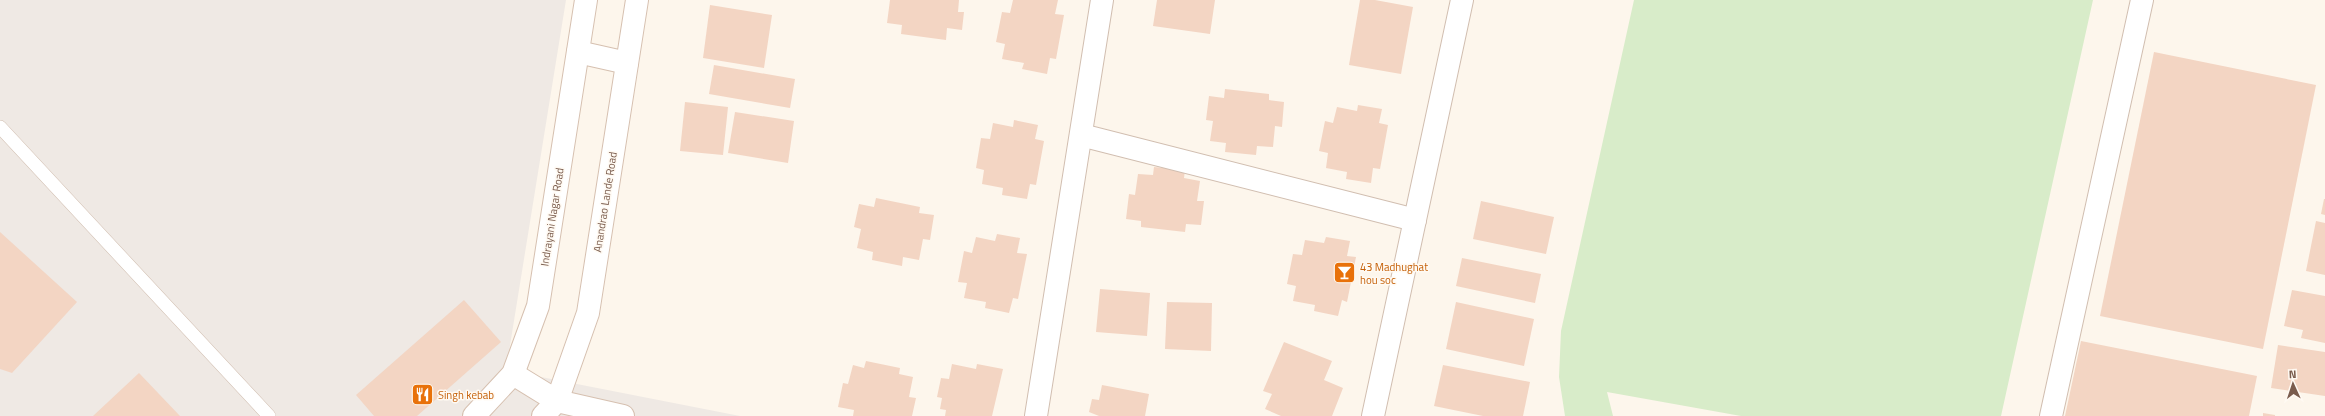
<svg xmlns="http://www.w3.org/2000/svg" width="2325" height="416" font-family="'Titillium Web',sans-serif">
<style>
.industrial{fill:#efe9e4}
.green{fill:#d8ecc9}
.building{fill:#f3d5c3}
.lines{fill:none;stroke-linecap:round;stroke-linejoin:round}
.service-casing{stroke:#d1beb0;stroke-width:14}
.minor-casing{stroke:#d1beb0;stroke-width:24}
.secondary-casing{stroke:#d6c0b0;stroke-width:24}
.service{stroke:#fff;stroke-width:13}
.minor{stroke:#fff;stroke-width:22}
.secondary{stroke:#fff;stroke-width:22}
.labels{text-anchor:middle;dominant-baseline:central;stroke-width:3;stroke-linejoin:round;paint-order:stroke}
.street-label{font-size:11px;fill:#7a5c4d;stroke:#fffaf3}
.food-label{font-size:11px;fill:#c56008;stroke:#fffaf3;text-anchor:start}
</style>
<rect width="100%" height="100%" fill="#fdf6ec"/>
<polygon class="industrial" points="0,0 566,0 506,370 740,416 0,416"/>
<polygon class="green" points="1634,0 2093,0 2001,416 1741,416 1607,392 1613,416 1565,416 1559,377 1561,331"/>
<g class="building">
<polygon points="890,0 959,0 958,12 964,12 962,30 947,28 946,40 901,34 902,25 887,23"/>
<polygon points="1013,0 1058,0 1055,14 1064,15 1056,59 1050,58 1047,74 1022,69 1024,63 1002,59 1005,44 996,42 1002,12 1010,13"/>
<polygon points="1157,0 1215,0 1210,34 1153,26"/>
<polygon points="1360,0 1375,0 1413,7 1401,74 1349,65"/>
<polygon points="710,5 772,15 764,68 703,58"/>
<polygon points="2154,52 2316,85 2263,349 2100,316"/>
<polygon points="714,65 795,79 790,108 709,94"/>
<polygon points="1225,89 1269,94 1269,100 1284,102 1282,127 1275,126 1273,147 1257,146 1256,155 1225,152 1226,143 1210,141 1213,121 1206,120 1209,96 1224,98"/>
<polygon points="685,102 728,107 723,155 680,151"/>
<polygon points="1358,105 1382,109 1379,123 1388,125 1380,169 1373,168 1371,183 1346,179 1347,172 1326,168 1328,153 1319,151 1325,121 1333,123 1337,107 1357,111"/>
<polygon points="735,112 794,121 788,163 728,153"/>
<polygon points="1014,120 1038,125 1035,139 1044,141 1036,185 1030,184 1027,199 1002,195 1003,188 982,184 984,170 976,168 981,138 990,139 993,123 1013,127"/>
<polygon points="1154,167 1185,170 1184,178 1200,181 1197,201 1204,201 1201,225 1186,224 1185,232 1141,227 1141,221 1126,219 1129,194 1135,195 1138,174 1153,175"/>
<polygon points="876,198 920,207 919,213 934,215 930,240 923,239 919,260 903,257 902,266 872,260 873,252 857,248 861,229 854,227 859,204 874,207"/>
<polygon points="2324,199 2325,199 2325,215 2321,214"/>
<polygon points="1481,201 1554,217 1546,254 1473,239"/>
<polygon points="2316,221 2325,223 2325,275 2306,271"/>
<polygon points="0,232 77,302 12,373 0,369"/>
<polygon points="997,234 1020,238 1017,253 1027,254 1018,299 1013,298 1009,313 985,308 986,302 964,298 967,283 958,282 964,251 972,253 976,237 995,241"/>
<polygon points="1326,237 1350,241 1347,256 1356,257 1347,302 1342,300 1338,316 1314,311 1315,305 1293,301 1296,286 1287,284 1293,254 1302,255 1305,240 1324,243"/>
<polygon points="1462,258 1541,274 1535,303 1456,286"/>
<polygon points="1100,289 1150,293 1147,336 1096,332"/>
<polygon points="2292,290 2325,296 2325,343 2301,338 2303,330 2284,326"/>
<polygon points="464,300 501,342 417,416 374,416 356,395"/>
<polygon points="1167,302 1212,303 1211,351 1165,349"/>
<polygon points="1456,302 1534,319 1524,366 1446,349"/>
<polygon points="2081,341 2257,376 2249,416 2065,416"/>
<polygon points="1284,342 1332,361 1324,380 1343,388 1332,416 1281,416 1265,409 1272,394 1263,391"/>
<polygon points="2278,345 2325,352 2325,396 2271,388"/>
<polygon points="866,361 900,368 899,374 913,377 909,397 916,398 912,416 853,416 854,410 838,407 843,383 848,384 853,365 864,368"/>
<polygon points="952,364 976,369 977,364 1003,369 992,416 945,416 946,410 940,409 942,398 937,397 941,378 949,379"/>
<polygon points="1443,365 1530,382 1523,416 1483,416 1434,406"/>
<polygon points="139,373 180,416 93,416"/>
<polygon points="1102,385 1149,394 1145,416 1099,416 1089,412 1092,399 1099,400"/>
<polygon points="2263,413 2275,415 2275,416 2263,416"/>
</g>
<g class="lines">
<defs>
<polyline id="service" points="0,127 269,416"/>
<g id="minor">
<polyline points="1081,135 1415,220"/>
<polyline points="1036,416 1102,0"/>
<polyline points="1373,416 1462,0"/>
<polyline points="2051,416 2142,0"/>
</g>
<g id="secondary">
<polyline points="578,52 627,63"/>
<polyline points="513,374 557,401 623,416"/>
<polyline points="474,416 513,374 538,306 586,0"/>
<polyline points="543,416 557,401 588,313 637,0"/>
</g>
</defs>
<use href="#service" class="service-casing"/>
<use href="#minor" class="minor-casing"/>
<use href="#secondary" class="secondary-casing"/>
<use href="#service" class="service"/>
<use href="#minor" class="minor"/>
<use href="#secondary" class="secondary"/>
</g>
<defs>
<symbol id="bar-square" viewBox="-11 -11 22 22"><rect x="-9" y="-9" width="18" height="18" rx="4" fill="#e8710a" stroke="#fffaf3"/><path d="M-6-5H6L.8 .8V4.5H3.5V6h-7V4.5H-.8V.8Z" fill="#fff"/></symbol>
<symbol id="restaurant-square" viewBox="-11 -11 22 22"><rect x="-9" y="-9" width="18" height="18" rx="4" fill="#e8710a" stroke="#fffaf3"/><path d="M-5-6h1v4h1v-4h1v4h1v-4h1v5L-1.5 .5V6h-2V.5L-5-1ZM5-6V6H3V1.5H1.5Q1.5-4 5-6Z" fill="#fff"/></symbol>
</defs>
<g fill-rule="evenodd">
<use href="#bar-square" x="1332" y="260" width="25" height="25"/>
<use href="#restaurant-square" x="410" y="382" width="25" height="25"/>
</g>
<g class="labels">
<g class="street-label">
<text transform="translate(605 202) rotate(-81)">Anandrao Lande Road</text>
<text transform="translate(552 217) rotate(-81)">Indrayani Nagar Road</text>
</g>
<g class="food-label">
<text x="1360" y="267">43 Madhughat<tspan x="1360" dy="13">hou soc</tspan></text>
<text x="438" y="395">Singh kebab</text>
</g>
</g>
<g transform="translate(2293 384) rotate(357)" stroke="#fffaf3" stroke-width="3" paint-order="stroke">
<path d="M0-3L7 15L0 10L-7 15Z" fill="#7a5c4d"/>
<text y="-6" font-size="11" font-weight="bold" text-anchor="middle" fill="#7a5c4d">N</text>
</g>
</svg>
